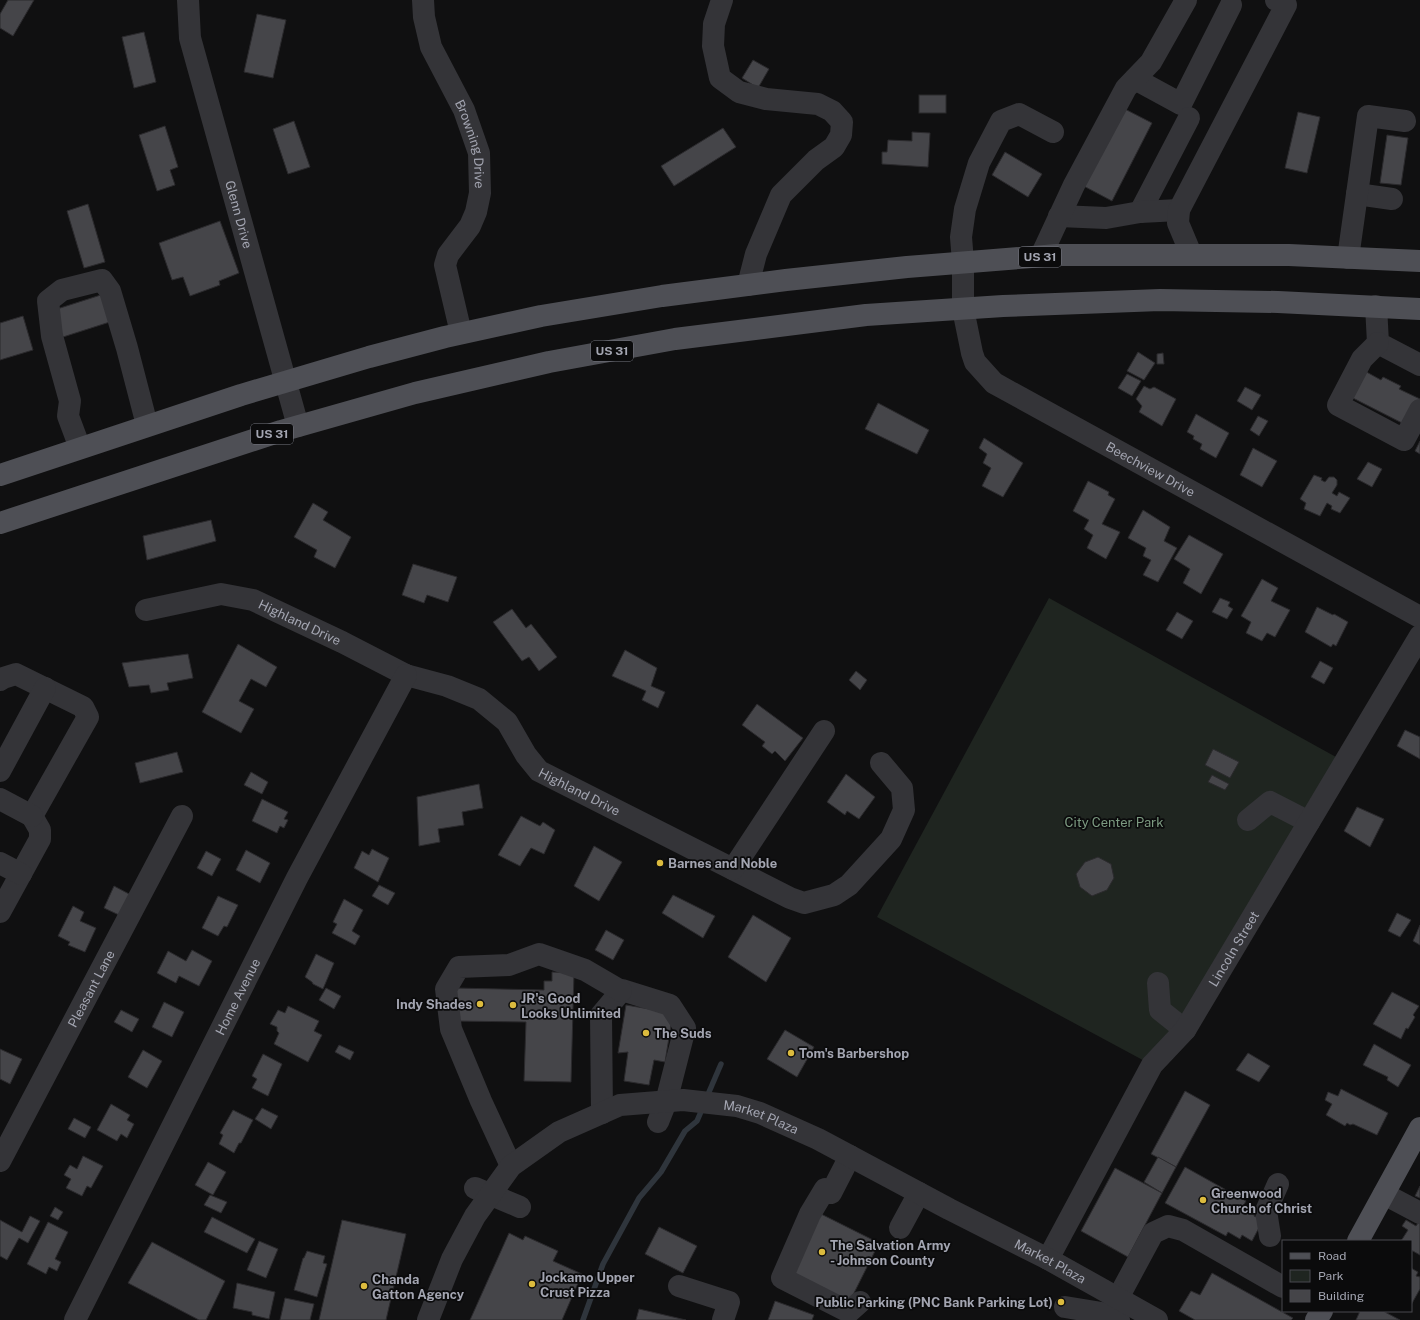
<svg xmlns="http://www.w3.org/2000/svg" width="1420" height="1320" font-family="'Public Sans',sans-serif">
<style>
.green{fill:#1f2520}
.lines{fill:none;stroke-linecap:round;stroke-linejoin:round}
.stream{stroke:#2f353c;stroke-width:5.5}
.building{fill:#454549;stroke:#2b2a2d}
.minor{stroke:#343438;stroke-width:22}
.major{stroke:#4e4f55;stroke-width:22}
.poi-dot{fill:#dcbb3e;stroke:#0b0b0c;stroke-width:1.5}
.labels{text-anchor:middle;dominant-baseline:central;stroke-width:3.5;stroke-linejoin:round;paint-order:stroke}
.shield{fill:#0b0b0c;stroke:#757780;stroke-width:1}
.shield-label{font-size:12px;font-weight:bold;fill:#a3a5b1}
.street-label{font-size:13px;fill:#a3a5b1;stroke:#0b0b0c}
.park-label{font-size:13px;fill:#7c9a81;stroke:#0b0b0c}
.poi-label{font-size:13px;font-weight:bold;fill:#a3a5b1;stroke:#0b0b0c;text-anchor:start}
</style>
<rect width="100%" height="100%" fill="#101011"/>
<polygon class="green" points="1049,598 1345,762 1152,1065 877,917"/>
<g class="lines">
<g class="stream">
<polyline points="706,1099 721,1064"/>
<polyline points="583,1320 603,1264 639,1198 661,1172 685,1131 697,1121 703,1107"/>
</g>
</g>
<g class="building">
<polygon points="8,0 34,0 13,36 0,28 0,14"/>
<polygon points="257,14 286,20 273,78 244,72"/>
<polygon points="144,32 156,82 134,88 122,37"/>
<polygon points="753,60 769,69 758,88 742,78"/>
<rect x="919" y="95" width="27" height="18"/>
<polygon points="1119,106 1152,123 1112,201 1078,183"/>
<polygon points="1298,112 1320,117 1307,173 1285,168"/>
<polygon points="294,121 310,167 288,174 273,129"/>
<polygon points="165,126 178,167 170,170 175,185 157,191 139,135"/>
<polygon points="723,128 736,147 674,186 661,166"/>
<polygon points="912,132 930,133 928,167 882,164 882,152 887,152 888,140 912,141"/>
<polygon points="1387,135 1408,138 1401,185 1380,183"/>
<polygon points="1005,152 1042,174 1028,197 992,175"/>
<polygon points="88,204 105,262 84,268 67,211"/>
<polygon points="220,221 239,273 219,281 220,285 190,296 183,277 172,280 159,243"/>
<polygon points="107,293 116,320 63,337 54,310"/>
<polygon points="23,316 33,350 0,360 0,323"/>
<polygon points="1138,352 1155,363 1144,380 1127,371"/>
<polygon points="1163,353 1164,364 1157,364 1157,354"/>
<polygon points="1361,369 1381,380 1383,377 1401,386 1399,389 1420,399 1406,425 1347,395"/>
<polygon points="1127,374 1141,381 1132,396 1118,388"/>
<polygon points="1144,386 1150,389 1154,387 1176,399 1162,426 1139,412 1142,406 1136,399"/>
<polygon points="1245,387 1261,395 1252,410 1237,401"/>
<polygon points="878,403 929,430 917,454 865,429"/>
<polygon points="1196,414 1229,433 1216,458 1200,449 1202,444 1193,439 1194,436 1187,432"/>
<polygon points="1258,416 1268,421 1259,436 1250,430"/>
<polygon points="984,438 1023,463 1003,497 982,486 991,468 983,463 987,454 979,448"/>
<polygon points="1420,441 1420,454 1415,451"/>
<polygon points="1253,448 1277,461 1262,487 1240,475"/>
<polygon points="1368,462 1382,469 1372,487 1357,479"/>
<polygon points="1314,475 1322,478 1321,480 1325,482 1329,477 1334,477 1337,480 1337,485 1332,493 1337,496 1339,492 1350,498 1340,513 1331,509 1332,506 1327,503 1320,516 1304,509 1306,503 1300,499"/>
<polygon points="1088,481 1109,492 1108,495 1115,499 1102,524 1120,532 1106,559 1087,548 1093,535 1084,529 1089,520 1073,511"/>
<polygon points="313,503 328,512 323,520 351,537 335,568 314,557 317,550 294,537"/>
<polygon points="1143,510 1170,527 1164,541 1177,548 1158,582 1143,575 1151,560 1143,556 1146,548 1128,538"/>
<polygon points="211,520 216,541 147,560 143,536"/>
<polygon points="1189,535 1223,554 1201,594 1183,583 1190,569 1174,559"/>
<polygon points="413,564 457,577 448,602 427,595 424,603 402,595"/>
<polygon points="1262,579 1278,588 1271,601 1290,610 1275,637 1267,633 1262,641 1246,633 1251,622 1241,616"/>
<polygon points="1220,598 1230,602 1228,606 1233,609 1227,619 1212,612"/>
<polygon points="1317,607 1333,615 1334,614 1348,622 1336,646 1333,644 1331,647 1305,632"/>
<polygon points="512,609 526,628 531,624 557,657 539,671 529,657 522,661 493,622"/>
<polygon points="1177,612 1193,621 1182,639 1166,630"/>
<polygon points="238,644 277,667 266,687 251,679 239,701 254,709 241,733 202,712"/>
<polygon points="625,650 657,668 651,686 665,692 658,708 642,700 646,691 612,676"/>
<polygon points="188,654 193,678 167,683 169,690 151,693 149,685 129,687 122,663"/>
<polygon points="1320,661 1333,668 1324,684 1311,677"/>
<polygon points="856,671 867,680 860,690 849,680"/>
<polygon points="757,704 803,738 785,761 775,751 772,754 762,746 765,742 742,725"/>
<polygon points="1405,730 1420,737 1420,759 1397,746"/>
<polygon points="1213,749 1239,762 1230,778 1205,765"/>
<polygon points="177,752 183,772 140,783 135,763"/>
<polygon points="251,772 268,782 262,794 244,785"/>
<polygon points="846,774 875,797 859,819 847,811 845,815 827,802"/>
<polygon points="1212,775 1229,784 1225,790 1208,782"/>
<polygon points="479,784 483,808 462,812 464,825 438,829 440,842 419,846 417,797"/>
<polygon points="262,799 288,812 284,819 288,820 284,828 280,826 277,833 252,821"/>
<polygon points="1357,807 1384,819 1370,847 1344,831"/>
<polygon points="521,816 540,826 543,822 555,830 544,854 531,848 520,866 498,855"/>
<polygon points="594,846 622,862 599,901 574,886"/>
<polygon points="372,849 389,858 378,882 354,868 362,851 369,855"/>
<polygon points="246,850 270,863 260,883 236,870"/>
<polygon points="206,851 221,859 212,876 197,868"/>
<polygon points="1098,857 1111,864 1114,878 1107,890 1092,896 1080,887 1076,874 1085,862"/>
<polygon points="379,885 395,893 388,905 372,896"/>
<polygon points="114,886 131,895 119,915 104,908"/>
<polygon points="673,895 715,916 703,938 662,913"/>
<polygon points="218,896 238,905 227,927 224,926 218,936 202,928"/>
<polygon points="344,899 363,910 352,931 360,936 355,945 332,933 337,924 333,922"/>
<polygon points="73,906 84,912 80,921 96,928 85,952 68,945 70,942 58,936"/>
<polygon points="1397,913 1411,920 1400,937 1388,931"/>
<polygon points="753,915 791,938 766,982 728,957"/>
<polygon points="1420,925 1420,945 1413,941"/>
<polygon points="606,930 624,940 613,960 595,950"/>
<polygon points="192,950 212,961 199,986 179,976 176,983 157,973 168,951 186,961"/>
<polygon points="316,954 334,963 323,989 313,984 312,982 305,977"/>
<polygon points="552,972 574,973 571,1082 524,1081 526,1022 454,1021 455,988 544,990 544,981 552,981"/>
<polygon points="326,988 341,996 334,1009 319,1000"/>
<polygon points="1392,992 1419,1006 1413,1015 1415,1017 1408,1029 1406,1028 1401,1039 1373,1024"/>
<polygon points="164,1002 184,1012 172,1037 152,1027"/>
<polygon points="626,1005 673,1013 665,1062 654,1060 649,1085 624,1081 628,1052 618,1053"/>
<polygon points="288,1006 319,1021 314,1031 322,1035 308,1062 274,1044 279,1033 277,1031 277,1027 270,1024 278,1010 285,1013"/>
<polygon points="121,1010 139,1019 132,1032 114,1022"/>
<polygon points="785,1030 814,1047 797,1077 767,1059"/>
<polygon points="1374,1044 1411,1065 1398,1087 1387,1080 1388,1077 1363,1065"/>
<polygon points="339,1045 354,1052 350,1060 335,1052"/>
<polygon points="0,1049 22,1059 10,1084 0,1079"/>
<polygon points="143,1050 162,1061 147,1088 128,1077"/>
<polygon points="1248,1053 1270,1066 1259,1082 1236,1070"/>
<polygon points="263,1054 282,1064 268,1096 252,1088 257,1079 252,1076"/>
<polygon points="1341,1089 1388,1113 1377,1135 1353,1124 1350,1125 1347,1123 1345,1126 1326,1115 1332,1104 1325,1100 1328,1092 1338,1096"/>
<polygon points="1185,1091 1210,1105 1176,1167 1151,1154"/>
<polygon points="111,1104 130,1115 127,1120 134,1124 127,1138 121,1134 117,1141 97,1130"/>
<polygon points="262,1108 278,1116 271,1129 255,1119"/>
<polygon points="233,1110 253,1120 241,1143 239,1143 234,1153 219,1144 223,1135 220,1133"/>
<polygon points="74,1118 91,1127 85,1138 68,1129"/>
<polygon points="83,1156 103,1166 91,1188 87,1186 82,1196 66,1188 71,1179 64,1175 70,1165 77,1169"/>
<polygon points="1158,1157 1176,1167 1162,1193 1144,1182"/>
<polygon points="208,1162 226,1172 213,1195 195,1185"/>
<polygon points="1185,1167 1246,1201 1243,1206 1255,1213 1254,1216 1263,1220 1252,1241 1242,1235 1240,1239 1228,1232 1226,1236 1165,1203"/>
<polygon points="1115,1168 1162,1193 1128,1257 1081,1231"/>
<polygon points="1420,1186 1420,1198 1415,1196"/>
<polygon points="210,1195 227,1202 221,1213 204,1205"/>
<polygon points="55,1207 63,1212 58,1220 50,1216"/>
<polygon points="819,1213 879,1243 849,1303 789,1273"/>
<polygon points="30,1216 40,1221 28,1243 19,1238 7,1260 0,1256 0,1220 22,1232"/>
<polygon points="212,1217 255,1239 247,1253 204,1232"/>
<polygon points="342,1220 406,1234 386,1320 319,1320"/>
<polygon points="1406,1220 1416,1226 1420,1220 1420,1255 1411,1250 1411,1241 1401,1241 1408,1230 1402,1226"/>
<polygon points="48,1222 68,1232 55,1259 61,1262 57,1271 49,1267 46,1274 27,1264"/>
<polygon points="659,1227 697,1246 683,1273 645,1254"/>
<polygon points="509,1233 523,1240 525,1236 558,1251 553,1261 582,1274 562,1320 470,1320"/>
<polygon points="259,1241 278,1249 266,1278 247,1270"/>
<polygon points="152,1242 225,1281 206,1320 199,1320 128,1283"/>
<polygon points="307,1251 325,1256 323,1263 327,1264 317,1297 294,1290 303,1258 304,1258"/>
<polygon points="1411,1268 1418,1272 1416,1276 1420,1277 1420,1289 1411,1305"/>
<polygon points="1212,1273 1293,1318 1291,1320 1195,1320 1179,1311 1191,1291 1200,1295"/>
<polygon points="237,1283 275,1292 269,1319 252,1315 252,1312 233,1308"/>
<polygon points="285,1298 314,1304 310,1320 280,1320"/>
<polygon points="775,1301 814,1315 812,1320 768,1320"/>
<polygon points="639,1309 686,1320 636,1320"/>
<polygon points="1360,1311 1383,1311 1400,1320 1356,1320"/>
</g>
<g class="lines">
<g class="minor">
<path id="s1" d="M188 0 190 38 298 426"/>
<path id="s2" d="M423 0 424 17 431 47 464 110 479 153 480 193 476 212 470 226 448 255 445 265 461 333"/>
<polyline points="722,0 714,24 713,46 720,78 739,92 766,99 818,104 832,111 842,122 841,135 834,147 816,160 781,195 756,254 748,285"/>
<polyline points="1135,79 1181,104 1231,5"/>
<path id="s3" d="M1053 132 1019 114 1001 121 979 163 965 209 961 237 963 262V309L972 353 975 362 994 383 1420 617"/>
<polyline points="1357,194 1392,199"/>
<polyline points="1140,212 1189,118"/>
<polyline points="1059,216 1106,218 1140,212 1179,210"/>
<polyline points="1191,254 1178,223 1179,210 1286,5 1276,0"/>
<polyline points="1041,256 1074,185 1126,88 1151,62 1186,0"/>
<polyline points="1348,258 1368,116 1405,121"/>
<polyline points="1376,306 1378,343 1420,365"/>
<polyline points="1378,343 1362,359 1338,405 1404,440 1420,410"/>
<polyline points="80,448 68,416 70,401 52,336 48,301 62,290 102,280 110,291 127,348 147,425"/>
<path id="s4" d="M146 610 221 594 253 600 342 642 406 675 447 686 479 699 507 722 526 755 539 771 790 898 804 903 834 895 849 885 891 839 904 810 902 788 881 763"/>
<polyline points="0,680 3,678 16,674 83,707 88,717 32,816 40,830 40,839 0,912"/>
<polyline points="0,771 45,688"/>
<polyline points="0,799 32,816"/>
<polyline points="1248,820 1270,802 1309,822"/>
<polyline points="0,863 21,874"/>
<polyline points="733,869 824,731"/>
<polyline points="1158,983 1160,1010 1185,1030"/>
<polyline points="602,1113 601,1015 622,990 670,1005 685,1028 666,1102 658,1122"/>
<polyline points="850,1156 831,1193 825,1189 810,1214 782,1278 849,1312 860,1302"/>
<path id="s5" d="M0 1161 182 816"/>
<polyline points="511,1166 481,1101 451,1029 446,989 459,967 509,965 539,954 585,970 621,991"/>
<polyline points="475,1188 520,1207"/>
<polyline points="1384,1194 1420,1213"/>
<polyline points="900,1228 919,1193"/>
<polyline points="1270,1236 1266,1211 1278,1184"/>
<path id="s6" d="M1048 1259 1152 1065 1185 1030 1420 636"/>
<polyline points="679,1286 729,1302 723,1320"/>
<polyline points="1118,1298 1153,1233 1168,1226 1183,1230 1283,1287"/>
<polyline points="1065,1307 1108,1314 1119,1320"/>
<path id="s7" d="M75 1320 297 878 406 675"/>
<path id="s8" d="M428 1320 452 1259 460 1244 475 1216 511 1166 559 1132 620 1105 683 1100 737 1106 760 1113 818 1139 949 1209 1048 1259 1157 1320"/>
</g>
<g class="major">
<polyline points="0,475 241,395 369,357 445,337 541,316 662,296 786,280 907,267 1057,255 1289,255 1420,261"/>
<polyline points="0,523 281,431 415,393 549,362 675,339 866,315 1003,306 1160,300 1278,302 1420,309"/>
<polyline points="1358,1241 1420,1128"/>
<polyline points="1316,1320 1322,1311"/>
</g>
</g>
<g class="poi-dot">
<circle cx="660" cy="863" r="4"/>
<circle cx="480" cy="1004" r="4"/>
<circle cx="513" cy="1005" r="4"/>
<circle cx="646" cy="1033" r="4"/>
<circle cx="791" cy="1053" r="4"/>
<circle cx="1203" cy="1200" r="4"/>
<circle cx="822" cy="1252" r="4"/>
<circle cx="532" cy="1284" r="4"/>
<circle cx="364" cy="1286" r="4"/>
<circle cx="1061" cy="1302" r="4"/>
</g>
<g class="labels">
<g class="shield">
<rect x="1019" y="247" width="42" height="20" rx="3"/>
<rect x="591" y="341" width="42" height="20" rx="3"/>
<rect x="251" y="424" width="42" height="20" rx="3"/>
</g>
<g class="shield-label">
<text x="1040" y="257">US 31</text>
<text x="612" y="351">US 31</text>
<text x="272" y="434">US 31</text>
</g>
<g class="street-label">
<text stroke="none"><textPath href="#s2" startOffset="154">Browning Drive</textPath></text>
<text stroke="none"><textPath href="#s1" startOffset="221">Glenn Drive</textPath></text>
<text stroke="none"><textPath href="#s3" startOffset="515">Beechview Drive</textPath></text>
<text stroke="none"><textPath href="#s4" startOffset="161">Highland Drive</textPath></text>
<text stroke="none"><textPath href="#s4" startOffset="497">Highland Drive</textPath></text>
<text stroke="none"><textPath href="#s6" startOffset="363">Lincoln Street</textPath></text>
<text stroke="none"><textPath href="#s5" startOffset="195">Pleasant Lane</textPath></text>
<text stroke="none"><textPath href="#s7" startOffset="362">Home Avenue</textPath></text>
<text stroke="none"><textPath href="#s8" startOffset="445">Market Plaza</textPath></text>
<text stroke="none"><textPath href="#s8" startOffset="769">Market Plaza</textPath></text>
</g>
<g class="park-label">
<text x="1114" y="822">City Center Park</text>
</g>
<g class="poi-label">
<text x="668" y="863">Barnes and Noble</text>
<text x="521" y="998">JR's Good<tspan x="521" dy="15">Looks Unlimited</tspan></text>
<text x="472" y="1004" text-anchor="end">Indy Shades</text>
<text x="654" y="1033">The Suds</text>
<text x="799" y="1053">Tom's Barbershop</text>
<text x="1211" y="1193">Greenwood<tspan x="1211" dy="15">Church of Christ</tspan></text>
<text x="830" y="1245">The Salvation Army<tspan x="830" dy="15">- Johnson County</tspan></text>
<text x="540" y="1277">Jockamo Upper<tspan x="540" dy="15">Crust Pizza</tspan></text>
<text x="372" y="1279">Chanda<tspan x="372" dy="15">Gatton Agency</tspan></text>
<text x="1053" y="1302" text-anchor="end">Public Parking (PNC Bank Parking Lot)</text>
</g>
</g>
<rect x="1282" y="1240" width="130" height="72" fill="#0b0b0c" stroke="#48494e"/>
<rect x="1290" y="1253" width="20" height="6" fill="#4e4f55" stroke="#48494e"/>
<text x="1318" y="1260" font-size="12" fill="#a3a5b1">Road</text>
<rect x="1290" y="1270" width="20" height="12" fill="#1f2520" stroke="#48494e"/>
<text x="1318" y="1280" font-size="12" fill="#a3a5b1">Park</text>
<rect x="1290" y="1290" width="20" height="12" fill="#454549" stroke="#48494e"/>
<text x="1318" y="1300" font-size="12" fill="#a3a5b1">Building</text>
</svg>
